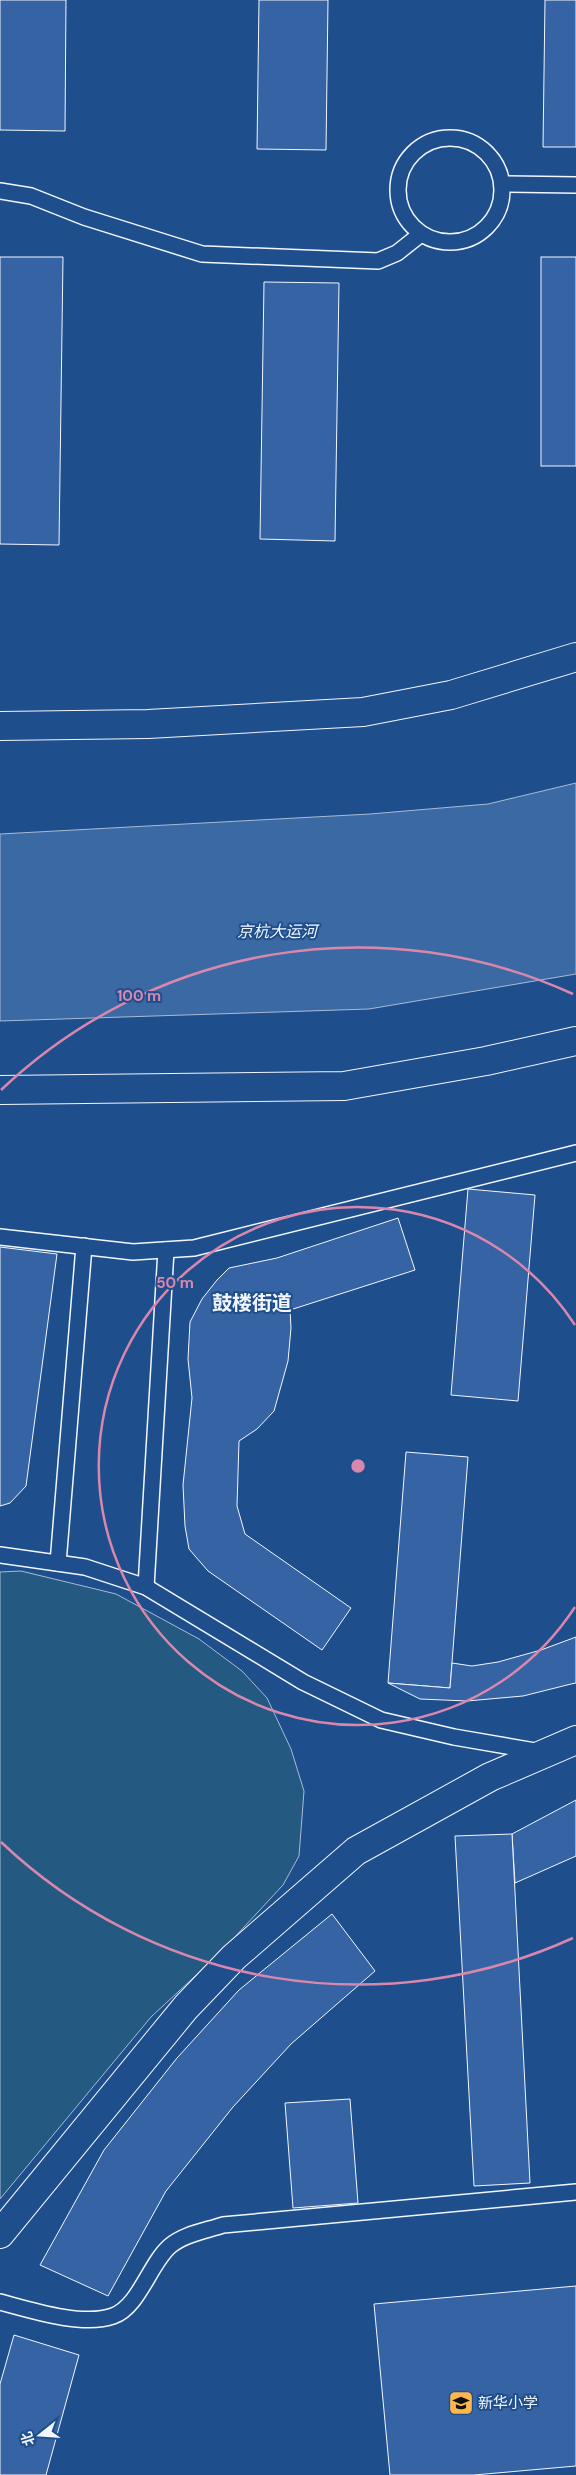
<svg xmlns="http://www.w3.org/2000/svg" width="576" height="2475" font-family="'DM Sans','Noto Sans SC',sans-serif">
<style>
.green{fill:#245a82;stroke:#a8bbd7}
.water{fill:#3b69a3;stroke:#a8bbd7}
.building{fill:#3563a3;stroke:#f2f6ff}
.lines{fill:none;stroke-linecap:round;stroke-linejoin:round}
.lane-casing{stroke:#f2f6ff;stroke-width:18}
.street-casing{stroke:#f2f6ff;stroke-width:30}
.lane{stroke:#1f4e8c;stroke-width:15}
.street{stroke:#1f4e8c;stroke-width:28}
.ring{fill:none;stroke:#da87ad;stroke-width:2.5}
.labels{text-anchor:middle;dominant-baseline:central;stroke-width:4;stroke-linejoin:round;paint-order:stroke}
.poi-label{font-size:15px;fill:#f2f6ff;stroke:#1f4e8c;text-anchor:start}
.water-label{font-size:16px;font-style:italic;fill:#f2f6ff;stroke:#1f4e8c}
.district-label{font-size:20px;font-weight:bold;fill:#f2f6ff;stroke:#1f4e8c}
.centre{fill:#da87ad;stroke:#1f4e8c;stroke-width:2.5}
.ring-label{font-size:15px;text-anchor:middle;font-weight:bold;fill:#da87ad;stroke:#1f4e8c;stroke-width:4;stroke-linejoin:round;paint-order:stroke}
</style>
<rect width="100%" height="100%" fill="#1f4e8c"/>
<polygon class="green" points="21,1571 116,1594 199,1639 242,1671 267,1698 291,1749 304,1791 299,1856 283,1885 220,1953 151,2017 0,2199 0,1572"/>
<polygon class="water" points="576,783 576,974 369,1009 0,1021 0,834 370,814 488,804"/>
<g class="building">
<polygon points="0,0 66,0 65,131 0,130"/>
<polygon points="259,0 328,0 326,150 257,149"/>
<polygon points="545,0 576,0 576,147 543,147"/>
<polygon points="0,257 63,257 59,545 0,544"/>
<rect x="541" y="257" width="35" height="209"/>
<polygon points="264,282 339,283 335,541 260,539"/>
<polygon points="468,1189 535,1195 518,1401 451,1395"/>
<polygon points="398,1218 415,1270 290,1310 291,1328 288,1361 274,1411 257,1429 239,1441 237,1506 245,1534 351,1608 322,1650 208,1571 189,1549 185,1526 183,1485 192,1398 188,1359 190,1322 202,1299 217,1280 229,1268 277,1258"/>
<polygon points="0,1247 57,1254 26,1486 10,1503 0,1506"/>
<polygon points="406,1452 468,1457 450,1688 388,1683"/>
<polygon points="576,1637 576,1683 571,1684 523,1696 467,1701 420,1699 388,1683 450,1688 452,1663 472,1666 498,1662 541,1650"/>
<polygon points="576,1800 576,1856 515,1883 512,1834"/>
<polygon points="512,1834 530,2183 474,2186 455,1836"/>
<polygon points="332,1914 375,1971 291,2044 233,2107 166,2191 108,2296 40,2265 104,2150 177,2058 239,1990"/>
<polygon points="350,2099 358,2203 293,2208 285,2103"/>
<polygon points="576,2286 576,2466 474,2475 390,2475 374,2304"/>
<polygon points="14,2335 79,2355 46,2475 0,2475 0,2384"/>
</g>
<g class="lines">
<defs>
<g id="lane">
<circle cx="450" cy="190" r="52"/>
<polyline points="502,184 576,185"/>
<polyline points="0,191 31,196 84,217 202,254 378,261 397,253 421,234"/>
<polyline points="0,1237 133,1252 194,1248 576,1153"/>
<polyline points="0,1555 85,1567 146,1587 303,1682 381,1720 454,1737 541,1752"/>
<polyline points="58,1563 84,1246"/>
<polyline points="146,1587 166,1250"/>
<path d="M0 2302C30 2310 83 2327 113 2316 139 2307 150 2263 170 2246 184 2234 205 2231 223 2225L576 2192"/>
</g>
<g id="street">
<polyline points="0,726 148,724 363,712 451,695 576,657"/>
<polyline points="0,1090 344,1086 486,1061 576,1041"/>
<polyline points="0,2234 186,2007 234,1957 356,1851 490,1777 576,1740"/>
</g>
</defs>
<use href="#lane" class="lane-casing"/>
<use href="#street" class="street-casing"/>
<use href="#lane" class="lane"/>
<use href="#street" class="street"/>
</g>
<g class="ring">
<path d="M575 1607A259 259 0 1 1 575 1325"/>
<path d="M573 1938A519 519 0 0 1 1 1842M1 1090A519 519 0 0 1 573 994"/>
</g>
<defs>
<symbol id="school-square" viewBox="-11 -11 22 22"><rect x="-9" y="-9" width="18" height="18" rx="4" fill="#ffb74d" stroke="#1f4e8c"/><path d="M0-5L7-2L0 1L-7-2ZM-4 1L0 2.5L4 1V4Q0 6-4 4Z" fill="#111"/></symbol>
</defs>
<g fill-rule="evenodd">
<use href="#school-square" x="447" y="2389" width="28" height="28"/>
</g>
<g class="labels">
<g class="poi-label">
<text x="478" y="2403">新华小学</text>
</g>
<g class="water-label">
<text x="277" y="931">京杭大运河</text>
</g>
<g class="district-label">
<text x="252" y="1303">鼓楼街道</text>
</g>
</g>
<circle cx="358" cy="1466" r="8" class="centre"/>
<g class="ring-label">
<text x="139" y="1001">100 m</text>
<text x="175" y="1288">50 m</text>
</g>
<g transform="translate(40 2435) rotate(253)" stroke="#1f4e8c" stroke-width="4" paint-order="stroke">
<path d="M0-4L9 19L0 12L-9 19Z" fill="#f2f6ff"/>
<text y="-8" font-size="14" font-weight="bold" text-anchor="middle" fill="#f2f6ff">北</text>
</g>
</svg>
